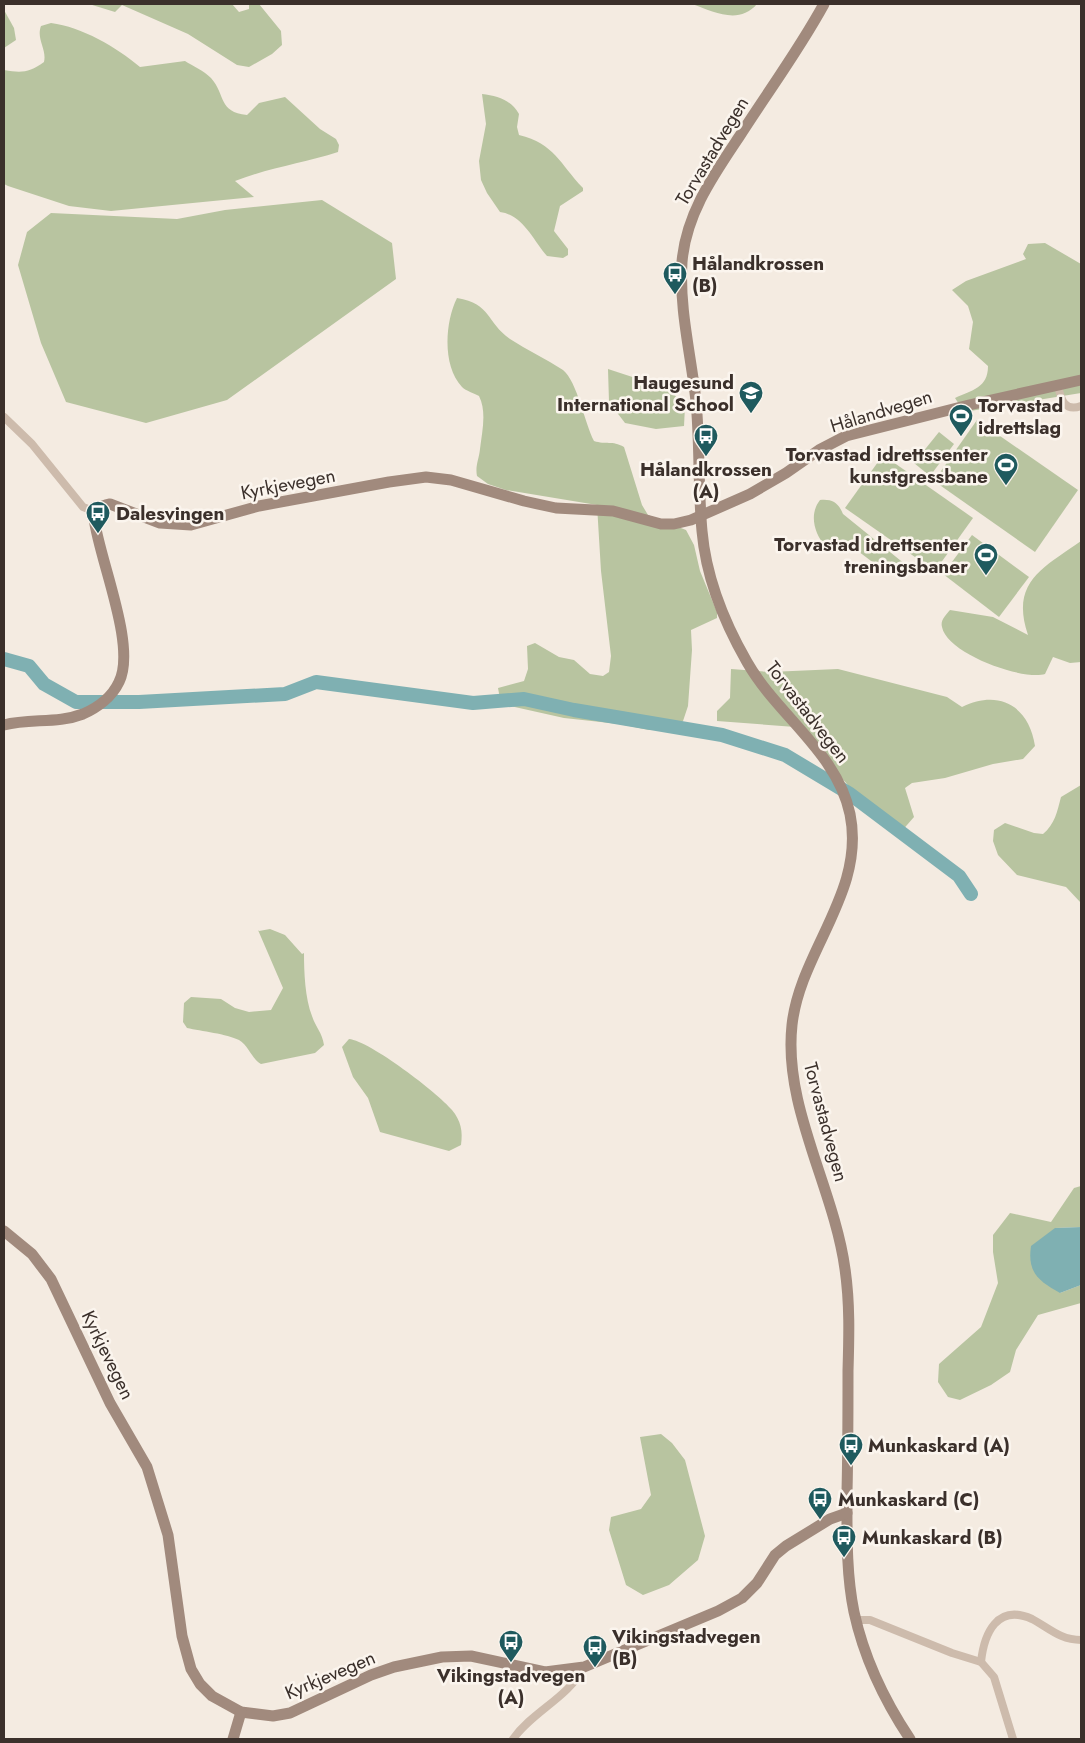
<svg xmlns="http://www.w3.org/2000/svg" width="1085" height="1743" font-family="Jost,sans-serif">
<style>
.green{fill:#b8c4a0}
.water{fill:#7fb0b2}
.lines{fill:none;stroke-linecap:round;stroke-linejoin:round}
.river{stroke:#7fb0b2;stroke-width:14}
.street{stroke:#cdbbac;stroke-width:8}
.secondary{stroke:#a18a7d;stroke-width:11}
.labels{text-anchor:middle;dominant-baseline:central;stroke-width:5;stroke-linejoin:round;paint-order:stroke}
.street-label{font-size:19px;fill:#3b302b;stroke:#fbf5ee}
.poi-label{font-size:19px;font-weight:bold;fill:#3b302b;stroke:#fbf5ee;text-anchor:start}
</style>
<rect width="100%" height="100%" fill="#f4ebe1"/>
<g class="green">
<polygon points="89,4 232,4 239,12 249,9 249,4 259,4 281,31 282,45 272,54 249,67 237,65 188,34 122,5 115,12"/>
<path d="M692 4H757C739 25 714 12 692 4Z"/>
<polygon points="4,10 14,28 16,40 4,48"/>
<path d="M51 23C82 27 116 47 140 67L185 61C193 66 204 71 211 78 226 95 218 112 247 115L259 103 285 97 320 129 336 139 339 145 338 152C304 163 268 168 235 181L254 197 111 211 69 206 8 186 4 184V70C21 73 29 73 44 62 47 49 36 39 41 26Z"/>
<path d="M482 94C498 96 511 100 519 114L517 127 519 135C555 144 559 163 583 188V191L560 206 554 231 568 249V255L563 258 547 256C533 240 523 215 500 212L487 193 481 180 479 161 486 124Z"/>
<polygon points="322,200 392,243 396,279 227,400 146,423 66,402 41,343 18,265 27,232 51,213 177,219 225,210"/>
<path d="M1045 243 1081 264V393L964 412 955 398C972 390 988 388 988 366L969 349 973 322 968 306 952 290 966 281 1026 259 1023 254 1028 244Z"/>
<path d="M457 298C492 304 486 322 510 339 527 350 546 359 563 370 577 381 585 424 594 441 606 445 612 440 624 447L642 505 648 515 686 530 694 545 700 571 717 612V618L691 630 692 650 688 706 683 721 677 726 649 730 619 724 564 718 501 704 498 688 524 681 528 669 527 646 535 643 559 657 574 660 590 674 603 676 609 672 611 656 601 571 597 505 506 490 488 484 477 476C475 466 479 459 480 449 482 432 487 412 479 396 474 393 466 391 462 387 442 366 445 322 457 298Z"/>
<polygon points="608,369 669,389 685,406 684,426 656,429 625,423 609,402"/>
<polygon points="977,420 1078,490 1035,552 934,481"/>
<polygon points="939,432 954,444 930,476 914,463"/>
<polygon points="883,455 973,518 935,571 845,508"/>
<path d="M820 500C832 499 838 502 843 514L906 565 883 570 846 542 825 546C814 533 809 514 820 500Z"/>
<polygon points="972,535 1029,577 999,617 943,574"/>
<path d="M1081 541V662L1070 663 1053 657 1045 674C1024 681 947 654 942 627 940 620 946 615 950 610L993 617 1028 635C1010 582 1043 568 1081 541Z"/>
<path d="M731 669 770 672 838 669 947 697 962 707C999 689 1029 706 1035 746L1023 759 993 764 945 778 912 783 905 788 914 817 900 833 886 818 869 806V808L795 727 717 721V711L730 698Z"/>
<path d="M1081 785V903L1066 887 1017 875 998 855 993 841 994 830 1005 823 1034 833 1043 834C1055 824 1057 812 1061 797Z"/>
<path d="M270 929 285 935 302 954 304 953C304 972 305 998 312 1016 316 1028 322 1032 324 1045L315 1053 261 1064C251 1058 249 1046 239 1040 227 1034 201 1031 187 1028L183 1022 184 1003 191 997 221 999 235 1008 249 1012 271 1010 283 988 258 930 259 931Z"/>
<path d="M349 1039C370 1041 438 1093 452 1110 461 1121 463 1131 461 1145L449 1151 380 1132 368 1098 353 1077 342 1047Z"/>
<polygon points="1081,1186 1081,1227 1055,1228 1060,1293 1081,1285 1081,1303 1038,1315 1016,1350 1010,1372 991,1385 960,1400 948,1397 938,1382 939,1364 981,1327 998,1283 993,1252 993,1235 1010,1213 1051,1222 1074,1188"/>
<polygon points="661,1434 672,1443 685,1460 705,1536 698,1560 669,1585 643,1595 626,1585 609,1530 611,1517 641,1509 651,1495 640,1437"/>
</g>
<path class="water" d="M1081 1227V1285L1060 1293C1039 1281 1027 1273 1031 1246L1055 1228Z"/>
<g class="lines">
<polyline class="river" points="4,659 29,666 44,684 76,702 139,702 285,694 316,682 473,703 524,699 574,710 722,735 785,755 850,794 959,876 971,894"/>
<g class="street">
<path d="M1058 386C1061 400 1065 412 1081 406"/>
<polyline points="4,417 32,444 83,507 96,512"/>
<polyline points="856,1620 870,1620 952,1653 981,1662 994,1677 1013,1739"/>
<path d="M981 1662C984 1634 997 1603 1032 1619 1049 1628 1060 1640 1081 1640"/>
<path d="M513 1739C533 1711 568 1698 584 1667"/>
</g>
<g class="secondary">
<path d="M824 4C799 50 767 93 739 137 713 176 686 214 682 262 679 309 691 355 696 401 700 444 698 488 702 531 706 577 724 622 747 662 777 715 837 752 850 814 866 892 800 951 792 1025 783 1107 834 1188 845 1269 850 1303 849 1337 848 1371 848 1411 848 1452 847 1492 847 1532 846 1573 854 1612 864 1658 884 1700 910 1739"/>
<path d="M4 725C30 718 57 724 83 714 97 708 112 697 119 682 137 646 99 559 94 518 97 509 100 506 110 504L160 523 191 525 259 506 389 482 426 477 451 480 524 501 556 508 613 511 661 524H674L691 520 750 494 786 473 819 450 846 436 969 405 1081 380"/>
<polyline points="4,1231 32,1254 51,1279 110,1403 147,1467 168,1535 182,1636 191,1669 200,1684 212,1696 241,1712 273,1716 290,1713 371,1675 394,1667 442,1657 471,1656 545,1672 584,1667 718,1611 742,1598 757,1583 775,1555 786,1546 830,1519 847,1513"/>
<polyline points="233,1739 241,1712"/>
</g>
</g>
<defs>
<symbol id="bus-pin" viewBox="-11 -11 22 30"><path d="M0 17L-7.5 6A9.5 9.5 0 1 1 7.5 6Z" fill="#1f5a5e" stroke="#fbf5ee"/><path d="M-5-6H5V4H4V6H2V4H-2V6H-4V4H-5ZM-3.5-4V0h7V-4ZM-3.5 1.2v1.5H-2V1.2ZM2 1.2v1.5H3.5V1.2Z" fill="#fff"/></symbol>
<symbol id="school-pin" viewBox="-11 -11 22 30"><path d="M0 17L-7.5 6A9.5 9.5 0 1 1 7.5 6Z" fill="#1f5a5e" stroke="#fbf5ee"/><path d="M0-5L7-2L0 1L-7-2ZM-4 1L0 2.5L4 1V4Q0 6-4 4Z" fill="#fff"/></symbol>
<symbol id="stadium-pin" viewBox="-11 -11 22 30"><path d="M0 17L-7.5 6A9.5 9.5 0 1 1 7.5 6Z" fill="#1f5a5e" stroke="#fbf5ee"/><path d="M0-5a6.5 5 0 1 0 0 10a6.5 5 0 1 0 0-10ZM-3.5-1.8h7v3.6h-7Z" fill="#fff"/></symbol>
</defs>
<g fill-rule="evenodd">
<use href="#bus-pin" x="661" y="260" width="28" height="38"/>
<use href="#school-pin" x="737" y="379" width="28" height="38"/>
<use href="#stadium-pin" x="947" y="402" width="28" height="38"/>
<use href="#bus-pin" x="692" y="422" width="28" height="38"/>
<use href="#stadium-pin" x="992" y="451" width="28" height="38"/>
<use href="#bus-pin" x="84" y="499" width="28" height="38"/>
<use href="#stadium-pin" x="972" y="541" width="28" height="38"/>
<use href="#bus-pin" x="837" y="1431" width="28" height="38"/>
<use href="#bus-pin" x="806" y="1485" width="28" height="38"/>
<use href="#bus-pin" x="830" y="1523" width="28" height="38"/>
<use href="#bus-pin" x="497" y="1628" width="28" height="38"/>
<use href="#bus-pin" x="581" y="1633" width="28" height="38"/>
</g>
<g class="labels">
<g class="street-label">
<text transform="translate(712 151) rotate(-59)">Torvastadvegen</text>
<text transform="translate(881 411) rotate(-17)">Hålandvegen</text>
<text transform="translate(288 484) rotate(-11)">Kyrkjevegen</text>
<text transform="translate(808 712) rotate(52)">Torvastadvegen</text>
<text transform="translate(826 1122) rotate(75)">Torvastadvegen</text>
<text transform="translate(108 1355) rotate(64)">Kyrkjevegen</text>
<text transform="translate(330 1675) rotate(-23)">Kyrkjevegen</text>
</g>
<g class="poi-label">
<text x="692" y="263">Hålandkrossen<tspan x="692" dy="22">(B)</tspan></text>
<text x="734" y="382" text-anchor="end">Haugesund<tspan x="734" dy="22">International School</tspan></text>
<text x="978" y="405">Torvastad<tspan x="978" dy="22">idrettslag</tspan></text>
<text x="988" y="454" text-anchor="end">Torvastad idrettssenter<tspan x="988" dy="22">kunstgressbane</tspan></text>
<text x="706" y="469" text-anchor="middle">Hålandkrossen<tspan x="706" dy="22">(A)</tspan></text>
<text x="116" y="513">Dalesvingen</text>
<text x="968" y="544" text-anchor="end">Torvastad idrettsenter<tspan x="968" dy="22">treningsbaner</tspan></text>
<text x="868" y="1445">Munkaskard (A)</text>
<text x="838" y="1499">Munkaskard (C)</text>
<text x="862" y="1537">Munkaskard (B)</text>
<text x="612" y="1636">Vikingstadvegen<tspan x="612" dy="22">(B)</tspan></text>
<text x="511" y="1675" text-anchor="middle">Vikingstadvegen<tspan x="511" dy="22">(A)</tspan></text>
</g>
</g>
<rect width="1085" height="1743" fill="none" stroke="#3b302b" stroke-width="10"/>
</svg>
